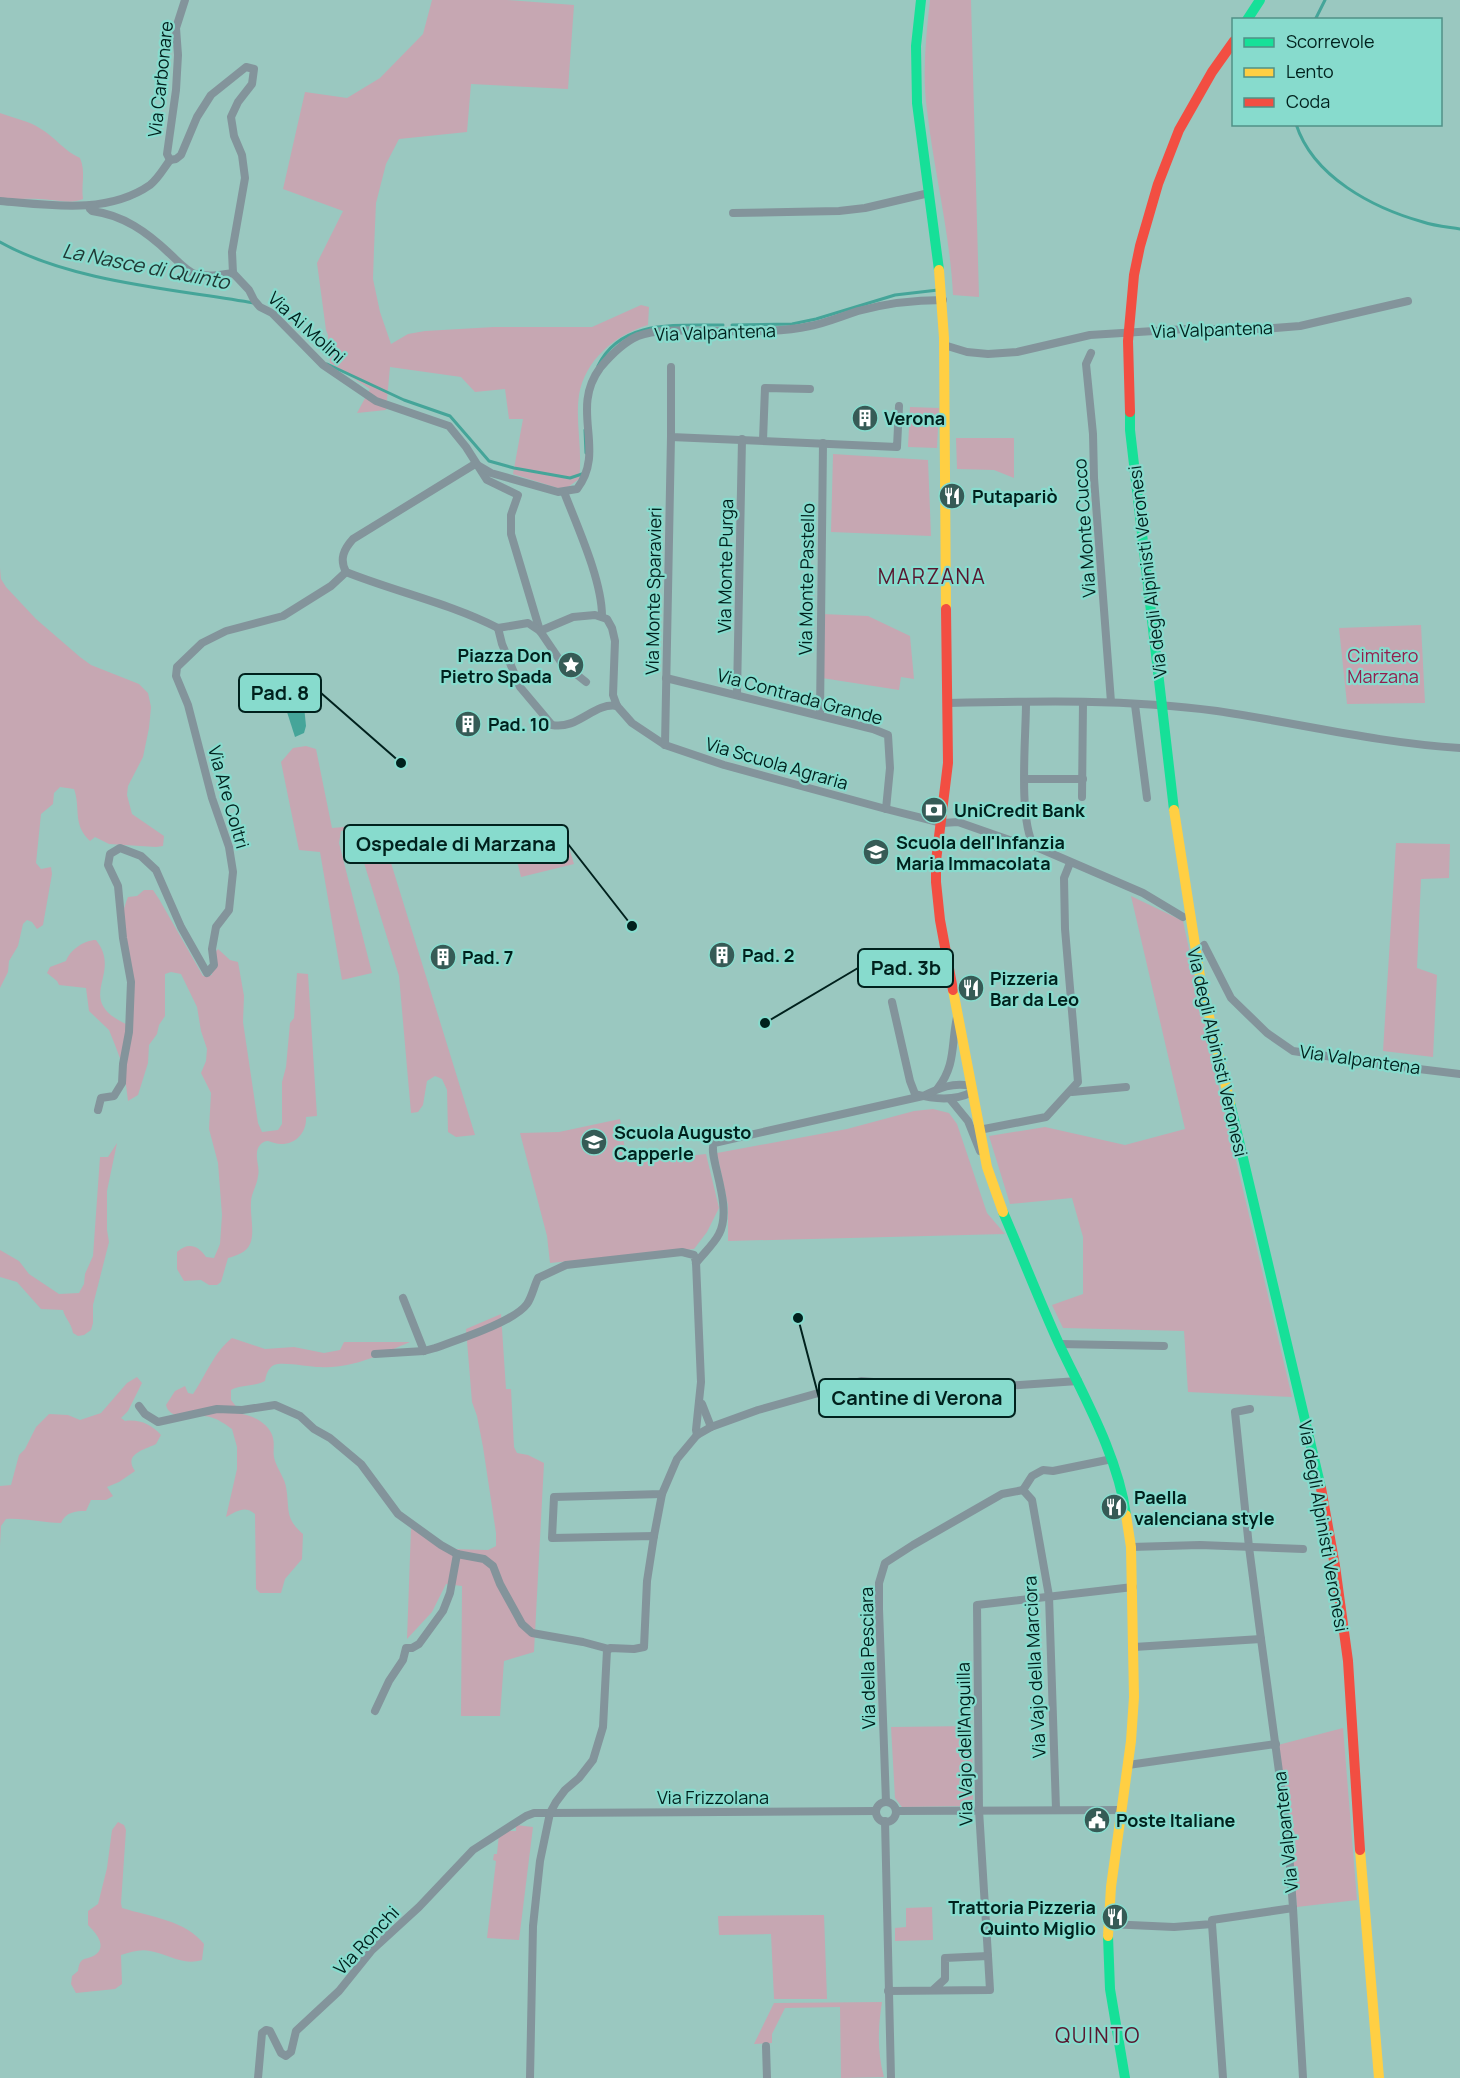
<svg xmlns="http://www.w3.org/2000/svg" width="1460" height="2078" font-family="Manrope,sans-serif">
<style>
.green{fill:#c6a7b2}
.water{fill:#45a599}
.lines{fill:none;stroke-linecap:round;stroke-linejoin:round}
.stream{stroke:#45a599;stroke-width:3}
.street{stroke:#83949b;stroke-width:8}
.fast{stroke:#16e098;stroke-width:10}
.slow{stroke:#ffcf43;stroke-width:10}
.jam{stroke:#f24e42;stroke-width:10}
.labels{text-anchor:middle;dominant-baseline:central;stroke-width:4.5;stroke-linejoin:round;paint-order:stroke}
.street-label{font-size:18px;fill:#00211d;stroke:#87dbcd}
.poi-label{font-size:18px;font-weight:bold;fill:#00211d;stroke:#87dbcd;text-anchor:start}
.park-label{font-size:18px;fill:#941e4d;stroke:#87dbcd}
.water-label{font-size:20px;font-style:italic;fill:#1f3733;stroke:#87dbcd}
.quarter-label{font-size:21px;letter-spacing:1.5px;fill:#59162e;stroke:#87dbcd}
.leader{fill:none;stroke:#00211d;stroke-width:2}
.callout-dot{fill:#00211d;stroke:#87dbcd;stroke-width:2}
.callout{fill:#87dbcd;stroke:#00211d;stroke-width:2}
.callout-label{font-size:20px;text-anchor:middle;font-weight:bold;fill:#00211d}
</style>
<rect width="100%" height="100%" fill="#9ac8c0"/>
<g class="green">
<path d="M432 0H507L574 5 568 89 471 84 467 132 399 139 386 164 376 203 374 249 373 279 380 312 391 344 408 334 425 331 494 327H592L641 305 649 307 648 325C615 335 585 360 579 395 575 422 583 451 579 479L564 490 513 474 523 419H509L505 389 475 392 461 377 390 367 386 410 357 413 370 389 330 363 328 335 326 330 317 263 343 211 283 189 305 92 347 98 380 78 423 34Z"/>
<path d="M930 0H971L979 297 953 295C950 233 934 172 927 110 922 74 926 36 930 0Z"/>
<path d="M0 113C13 118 30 121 41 129 55 137 64 151 80 158 86 172 81 184 83 199 70 205 53 199 39 199 26 198 14 200 0 199Z"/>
<polygon points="910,407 939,408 937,448 908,447"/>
<polygon points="1014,438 1014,478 994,470 957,469 956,438"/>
<polygon points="833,454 928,460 931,536 831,532"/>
<path d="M0 568 1 579 6 587 36 619 80 657 91 665 139 684 148 693 151 707 149 728 143 757 128 786 127 795 132 814 164 836 163 846 156 847 109 844 95 837 90 841C72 824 81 808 74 789L60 787 54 793 53 804 41 814 36 863 41 869 51 867 52 874 43 925 37 929 32 922 27 920 23 924 18 946 9 961 8 972 0 988Z"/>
<polygon points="822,614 868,616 910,636 914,679 901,677 899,690 822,678"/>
<polygon points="1421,625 1425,703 1347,704 1339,628"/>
<polygon points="306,746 316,749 332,828 379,824 475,1135 456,1137 448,1132 447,1090 442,1079 435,1076 427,1081 423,1105 418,1112 411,1113 399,976 356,837 348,830 341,831 339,843 372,973 342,980 320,852 299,850 281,762 293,748"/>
<polygon points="567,841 574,864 521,877 515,853"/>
<polygon points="1396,843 1450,844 1449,878 1421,879 1417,968 1437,975 1433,1057 1383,1051"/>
<path d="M144 890H153L159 899 203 976 212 975C211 966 211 956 218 949L230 960 238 962 244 996 243 1022 258 1123 262 1132 278 1130 282 1124V1082L286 1067 290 1023 294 1018 297 973 308 974 317 1116 306 1117C307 1131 297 1144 281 1144 277 1144 272 1142 268 1141 261 1141 257 1148 257 1153 256 1161 260 1169 258 1176 257 1186 251 1193 251 1203 250 1215 255 1233 250 1244 247 1252 236 1256 228 1258L221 1282 217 1285H209L201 1280 184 1281 177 1269V1252C188 1242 198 1245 206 1257L214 1258 220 1244 222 1215 218 1163 209 1129 211 1093 201 1073 206 1061 207 1049 201 1031 197 1007 181 974 171 972 165 974V1016L159 1025 157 1034 149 1045 148 1063 138 1095 128 1101 124 1069 115 1045 109 1030 89 1011 86 988 59 985 57 981 47 973 50 967 66 961C70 950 84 940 96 940 124 975 71 999 128 1025 128 1015 130 1005 130 996 128 964 114 929 128 897L137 896Z"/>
<polygon points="1131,896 1183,921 1218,1084 1292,1397 1188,1392 1184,1331 1063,1328 1052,1305 1083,1294 1083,1237 1072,1198 1010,1204 989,1136 1045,1127 1125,1145 1185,1129"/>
<polygon points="933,1109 949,1113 957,1124 987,1213 1005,1234 728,1241 728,1205 717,1153 847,1129 914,1111"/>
<polygon points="620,1119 627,1162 706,1154 719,1208 707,1232 694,1249 550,1263 547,1236 520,1133 559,1132"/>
<path d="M117 1143 107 1191V1230L109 1242 93 1305V1323L91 1330 84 1335 78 1336 73 1333C71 1322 65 1319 63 1310L41 1309 17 1282 0 1277V1250L19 1261 29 1274 59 1294 79 1293 84 1284 85 1274 93 1256 100 1157H108Z"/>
<polygon points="501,1314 506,1389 511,1389 514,1447 517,1453 528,1455 544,1463 534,1652 504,1661 500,1716 461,1716 462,1586 446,1584 432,1612 407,1639 411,1528 452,1549 488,1550 496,1546 496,1533 483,1447 477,1416 472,1402 466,1329"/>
<path d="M232 1338 265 1349 294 1347 324 1353 340 1350 344 1342H410C381 1354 353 1369 320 1367 309 1367 282 1361 274 1365 268 1368 266 1375 265 1381 254 1387 242 1384 231 1390V1400L242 1414C254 1416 270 1424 273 1438 275 1446 272 1452 275 1461 278 1470 285 1479 286 1487 290 1508 284 1518 303 1534L302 1559 285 1579 281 1593H260L256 1589 255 1514C245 1505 237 1511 226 1517L237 1469V1447L232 1429C225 1424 218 1419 210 1417 197 1413 170 1423 166 1405L175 1391 185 1386 188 1393 193 1394C206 1375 214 1352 232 1338Z"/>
<path d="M137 1377 142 1383 128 1411 121 1418 125 1421C139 1419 151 1424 161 1435L156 1444C144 1450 123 1454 135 1471L119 1482 107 1487 113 1496 106 1500H91L86 1511C75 1511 66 1512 61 1523 43 1523 25 1518 6 1519L1 1526 0 1546V1486L11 1485 19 1455 25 1449 36 1427 49 1414 68 1415 80 1420 101 1413 127 1383Z"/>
<polygon points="972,1726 973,1806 902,1807 895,1798 891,1727"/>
<polygon points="1343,1728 1357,1900 1297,1907 1289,1814 1278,1745"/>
<path d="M118 1822 124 1825 126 1830 121 1903 122 1908C151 1917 185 1920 204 1944L202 1960C182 1966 169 1954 150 1951 140 1949 131 1952 121 1955L122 1984 115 1989 76 1993 71 1984 72 1976 78 1971C80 1955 86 1961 95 1955 108 1946 95 1932 88 1925V1911L98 1904 107 1868 112 1830Z"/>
<polygon points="516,1825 533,1827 519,1940 487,1938 496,1861 493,1860 494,1854 497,1854 499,1834 502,1831 516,1831"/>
<polygon points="932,1907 933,1940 895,1941 895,1928 906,1927 906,1908"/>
<polygon points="824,1915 827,1999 774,1999 771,1934 719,1935 718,1916"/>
<path d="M882 2002C878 2027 877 2052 884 2077L841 2078 840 2007 785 2008 772 2034V2043L754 2044 774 2003Z"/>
</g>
<polygon class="water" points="301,704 304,706 306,726 304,733 295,737 287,712 289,709"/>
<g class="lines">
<g class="stream">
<polyline points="1315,20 1325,0"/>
<path d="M1296 124C1313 177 1373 208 1423 222 1435 226 1448 227 1460 229"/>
<path d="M0 242C71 282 174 289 254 303"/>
<polyline points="732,325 792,324 816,319 895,295 938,290"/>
<polyline points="327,364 404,400 450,416 489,461 514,468 570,478 582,474"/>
<path d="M598 366C621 318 679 326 723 325"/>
<polyline points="585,430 586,453"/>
</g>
<g class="street">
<polyline points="185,0 176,28 178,55 176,90 167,154 170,160 176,159 181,155 197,117 211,95 246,67 254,69 252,84 238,102 231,117 234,136 242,155 245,178 232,252 233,273"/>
<path d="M0 201C49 205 107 215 150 185 158 179 164 168 170 160"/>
<path d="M94 206 90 209 92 211C123 215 147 232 169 253 177 260 185 270 195 274 208 277 220 275 233 273L249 290 254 300 260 307 272 313 323 365 376 401 449 426 466 447 487 480 518 495 511 515V534L540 631 561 662 586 682"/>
<polyline points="733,213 839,211 865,208 929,193"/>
<polyline points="944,345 967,352 988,354 1017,352 1090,335 1186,329 1262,329 1300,326 1408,301"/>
<polyline points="1091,353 1086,364 1093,434 1094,478 1111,702"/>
<polyline points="671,367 671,437 897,447 899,406"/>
<polyline points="763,440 765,388 810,389"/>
<path d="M475 464 353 539C344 549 339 559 346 572 396 592 449 603 498 628"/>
<path d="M479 466 491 473 558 492 577 489C607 450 569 410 600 368 610 356 624 342 638 336 660 328 688 331 710 331 743 331 778 333 810 326 826 323 842 316 858 311 887 303 913 300 943 300"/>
<path d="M564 492C577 526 602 580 602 616"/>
<path d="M498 628 502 644 520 687 552 725C578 730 594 702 617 706"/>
<polyline points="498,628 528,623 540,631"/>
<polyline points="540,631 573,617 595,615 607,619 612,628 615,641 613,695 617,706 632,723 665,745 724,765 886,809 942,823 958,822 1024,845 1034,846 1143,893 1183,917"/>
<polyline points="666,678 873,729 888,735 890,768 886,809"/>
<polyline points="737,694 742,439"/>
<path d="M948 703C1038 701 1128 699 1217 711 1298 723 1378 743 1460 748"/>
<path d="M1026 703C1026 737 1018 819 1034 846"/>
<polyline points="1135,705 1147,798"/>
<polyline points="820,715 823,443"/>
<polyline points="665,745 671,437"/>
<polyline points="1025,779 1083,779"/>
<polyline points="1082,797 1083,702"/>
<polyline points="1204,945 1231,998 1267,1033 1293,1051 1386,1065 1460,1074"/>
<path d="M892 1002 910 1081 915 1094C933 1099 955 1101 972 1092"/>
<path d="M938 1088C956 1065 951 1044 957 1017"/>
<polyline points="1072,1092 1126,1087"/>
<polyline points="950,1099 968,1121 980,1151"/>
<polyline points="98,1110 101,1098 114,1096 122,1083 123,1064 129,1032 131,982 123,938 118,886 108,865 110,854 120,848 141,856 156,870 181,927 207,973 214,965 212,949 216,927 229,910 233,872 229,847 212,798 188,705 176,676 177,667 202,643 226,631 283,616 331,586 346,572"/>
<polyline points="979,1130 1046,1117 1078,1082 1065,929 1064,878 1070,863"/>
<path d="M696 1263C703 1254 714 1244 719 1234 734 1206 707 1155 714 1143L923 1096C939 1088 953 1082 971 1086"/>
<polyline points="403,1298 424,1351"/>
<polyline points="1059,1344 1164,1346"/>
<path d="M375 1354 424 1351 435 1348C457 1340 514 1322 527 1304 532 1297 534 1286 538 1278L566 1265 682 1252 694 1255 696 1262 701 1382 696 1430 697 1435"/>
<polyline points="702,1404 711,1427"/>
<polyline points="139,1406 145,1414 158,1422 217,1409 242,1410 275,1405 300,1416 314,1429 330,1438 361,1464 398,1514 441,1545 457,1554 484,1559 493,1566 500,1584 522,1624 532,1633 583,1642 609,1649"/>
<polyline points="1250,1409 1235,1412 1249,1547 1261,1639"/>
<polyline points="1023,1490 1032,1500 1049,1596 1056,1809"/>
<polyline points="1023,1490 1032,1476 1043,1470 1053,1471 1112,1459"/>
<polyline points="654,1536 662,1494"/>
<polyline points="1131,1547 1200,1545 1303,1549"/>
<polyline points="375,1711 389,1681 403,1660 406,1648 412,1648 419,1644 443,1611 450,1593 457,1554"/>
<polyline points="1128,1765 1276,1744"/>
<polyline points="886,1802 879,1609 879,1583 885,1563 913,1545 1002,1494 1023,1490"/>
<circle cx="886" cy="1812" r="10"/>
<polyline points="896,1811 1122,1810"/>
<polyline points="885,1821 891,2078"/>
<polyline points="1293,1908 1303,2078"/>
<polyline points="1108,1924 1174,1927 1212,1924 1212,1920 1293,1908 1288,1838 1261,1639 1134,1647"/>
<polyline points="1212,1924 1223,2078"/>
<polyline points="988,1956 979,1810 977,1605 1133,1587"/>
<polyline points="888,1991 990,1990 988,1956 945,1958 945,1979 933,1990"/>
<polyline points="766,2046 767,2078"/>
<polyline points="258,2078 262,2033 266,2030 270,2031 281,2053 286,2056 291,2052 296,2031 339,1991 372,1950 419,1907 473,1850 526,1816 534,1813 550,1813 876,1811"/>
<polyline points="530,2078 533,1926 540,1861 550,1813 556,1802 565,1790 579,1778 593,1760 603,1727 607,1650 610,1648 634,1649 644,1647 647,1581 654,1536 552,1538 554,1497 662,1494 677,1459 697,1435 711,1427 758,1410 861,1381 960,1389 1078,1381"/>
</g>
<g class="fast">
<polyline points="921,0 916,46 917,103 939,270"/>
<polyline points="1247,20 1260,0"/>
<polyline points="1130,412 1130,430 1174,810"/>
<polyline points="1230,1103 1321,1488"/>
<path d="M1003 1212C1022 1256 1039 1300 1059 1344 1084 1397 1118 1456 1126 1515"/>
<polyline points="1108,1936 1110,1989 1125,2078"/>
</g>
<g class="slow">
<polyline points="939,270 944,338 946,609"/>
<polyline points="1174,810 1201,983 1230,1103"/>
<polyline points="953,990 987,1167 1003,1212"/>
<polyline points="1360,1850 1379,2078"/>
<polyline points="1108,1936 1111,1887 1131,1741 1134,1697 1131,1547 1126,1515"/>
</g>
<g class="jam">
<polyline points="1130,412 1128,341 1134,275 1140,246 1158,184 1179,130 1212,72 1234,41"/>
<polyline points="946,609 948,763 936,861 936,882 940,920 953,990"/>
<polyline points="1321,1488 1335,1566 1348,1661 1360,1850"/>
</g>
</g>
<defs>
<symbol id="building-disc" viewBox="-11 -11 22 22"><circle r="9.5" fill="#365b56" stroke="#87dbcd"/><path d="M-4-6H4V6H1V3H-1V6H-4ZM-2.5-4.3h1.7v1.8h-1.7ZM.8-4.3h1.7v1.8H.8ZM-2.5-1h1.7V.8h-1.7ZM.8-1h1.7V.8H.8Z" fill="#fff"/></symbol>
<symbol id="restaurant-disc" viewBox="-11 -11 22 22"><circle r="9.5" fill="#365b56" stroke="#87dbcd"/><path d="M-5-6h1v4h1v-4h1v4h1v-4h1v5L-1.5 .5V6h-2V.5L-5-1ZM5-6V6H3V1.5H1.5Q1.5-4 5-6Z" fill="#fff"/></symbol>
<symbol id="sight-disc" viewBox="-11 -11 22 22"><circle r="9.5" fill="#365b56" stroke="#87dbcd"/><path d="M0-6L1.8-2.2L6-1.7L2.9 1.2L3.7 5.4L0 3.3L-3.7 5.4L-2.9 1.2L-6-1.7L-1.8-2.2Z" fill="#fff"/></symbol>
<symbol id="bank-disc" viewBox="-11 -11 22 22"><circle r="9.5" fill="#365b56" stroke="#87dbcd"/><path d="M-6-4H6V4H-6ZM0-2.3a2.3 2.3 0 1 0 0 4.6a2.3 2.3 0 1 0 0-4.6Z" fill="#fff"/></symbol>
<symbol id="school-disc" viewBox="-11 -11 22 22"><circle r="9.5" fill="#365b56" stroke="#87dbcd"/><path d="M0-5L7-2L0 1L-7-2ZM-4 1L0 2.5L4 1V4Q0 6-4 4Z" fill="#fff"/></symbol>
<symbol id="civic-disc" viewBox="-11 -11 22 22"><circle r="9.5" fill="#365b56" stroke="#87dbcd"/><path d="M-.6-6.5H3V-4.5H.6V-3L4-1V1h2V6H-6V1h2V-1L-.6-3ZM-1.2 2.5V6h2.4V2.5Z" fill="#fff"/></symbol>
</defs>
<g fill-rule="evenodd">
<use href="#building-disc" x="850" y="403" width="30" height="30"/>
<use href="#restaurant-disc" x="937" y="481" width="30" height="30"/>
<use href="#sight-disc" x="556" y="650" width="30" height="30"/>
<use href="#building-disc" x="453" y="709" width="30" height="30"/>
<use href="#bank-disc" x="919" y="795" width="30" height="30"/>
<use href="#school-disc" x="861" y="837" width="30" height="30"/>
<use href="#building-disc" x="707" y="940" width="30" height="30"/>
<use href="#building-disc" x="428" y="942" width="30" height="30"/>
<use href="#restaurant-disc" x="956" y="973" width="30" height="30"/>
<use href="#school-disc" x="579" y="1127" width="30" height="30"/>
<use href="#restaurant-disc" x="1099" y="1492" width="30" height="30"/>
<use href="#civic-disc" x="1082" y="1805" width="30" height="30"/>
<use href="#restaurant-disc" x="1100" y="1902" width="30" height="30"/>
</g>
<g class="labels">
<g class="street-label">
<text transform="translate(160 79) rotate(-84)">Via Carbonare</text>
<text transform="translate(307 327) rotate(42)">Via Ai Molini</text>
<text transform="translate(1212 329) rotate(-2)">Via Valpantena</text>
<text transform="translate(715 332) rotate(-2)">Via Valpantena</text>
<text transform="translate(1084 528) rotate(-94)">Via Monte Cucco</text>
<text transform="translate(725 566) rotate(-89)">Via Monte Purga</text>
<text transform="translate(1147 572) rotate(-97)">Via degli Alpinisti Veronesi</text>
<text transform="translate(806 579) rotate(-89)">Via Monte Pastello</text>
<text transform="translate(653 591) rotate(-89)">Via Monte Sparavieri</text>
<text transform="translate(800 696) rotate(15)">Via Contrada Grande</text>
<text transform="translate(777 763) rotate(16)">Via Scuola Agraria</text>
<text transform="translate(229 797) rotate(74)">Via Are Coltri</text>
<text transform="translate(1218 1052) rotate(77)">Via degli Alpinisti Veronesi</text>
<text transform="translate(1360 1059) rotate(8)">Via Valpantena</text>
<text transform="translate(1324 1526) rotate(80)">Via degli Alpinisti Veronesi</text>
<text transform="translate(867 1658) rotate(-91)">Via della Pesciara</text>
<text transform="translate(1034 1667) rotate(-93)">Via Vajo della Marciora</text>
<text transform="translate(964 1744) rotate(-91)">Via Vajo dell'Anguilla</text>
<text x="713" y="1797">Via Frizzolana</text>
<text transform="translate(1285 1832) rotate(-96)">Via Valpantena</text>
<text transform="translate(366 1940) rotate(-47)">Via Ronchi</text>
</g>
<g class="poi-label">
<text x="884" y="418">Verona</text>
<text x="972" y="496">Putapariò</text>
<text x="552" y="655" text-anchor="end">Piazza Don<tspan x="552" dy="21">Pietro Spada</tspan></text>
<text x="488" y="724">Pad. 10</text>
<text x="954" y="810">UniCredit Bank</text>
<text x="896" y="842">Scuola dell'Infanzia<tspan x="896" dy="21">Maria Immacolata</tspan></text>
<text x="742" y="955">Pad. 2</text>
<text x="462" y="957">Pad. 7</text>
<text x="990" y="978">Pizzeria<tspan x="990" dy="21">Bar da Leo</tspan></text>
<text x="614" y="1132">Scuola Augusto<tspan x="614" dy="21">Capperle</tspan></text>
<text x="1134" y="1497">Paella<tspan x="1134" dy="21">valenciana style</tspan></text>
<text x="1116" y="1820">Poste Italiane</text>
<text x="1096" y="1907" text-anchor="end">Trattoria Pizzeria<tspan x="1096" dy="21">Quinto Miglio</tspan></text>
</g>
<g class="park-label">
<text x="1383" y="655">Cimitero<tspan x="1383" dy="21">Marzana</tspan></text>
</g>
<g class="water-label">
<text transform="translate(146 266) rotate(11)">La Nasce di Quinto</text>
</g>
<g class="quarter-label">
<text x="932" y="576">MARZANA</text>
<text x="1098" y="2035">QUINTO</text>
</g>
</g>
<path class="leader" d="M401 763L321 693M632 926L568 844M765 1023L858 968M798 1318L819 1398"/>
<g class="callout-dot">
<circle cx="401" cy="763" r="6"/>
<circle cx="632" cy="926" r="6"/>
<circle cx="765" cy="1023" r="6"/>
<circle cx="798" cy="1318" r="6"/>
</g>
<g class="callout">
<rect x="239" y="674" width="82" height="38" rx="6"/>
<rect x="344" y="825" width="224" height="38" rx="6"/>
<rect x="858" y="949" width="95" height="38" rx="6"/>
<rect x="819" y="1379" width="196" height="38" rx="6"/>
</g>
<g class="callout-label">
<text x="280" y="700">Pad. 8</text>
<text x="456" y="851">Ospedale di Marzana</text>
<text x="906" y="975">Pad. 3b</text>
<text x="917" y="1405">Cantine di Verona</text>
</g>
<rect x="1232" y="18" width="210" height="108" fill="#87dbcd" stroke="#519187" stroke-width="1.5"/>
<rect x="1244" y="38" width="30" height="9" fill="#16e098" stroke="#519187" stroke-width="1.5"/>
<text x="1286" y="48" font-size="18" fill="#00211d">Scorrevole</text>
<rect x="1244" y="68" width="30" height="9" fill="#ffcf43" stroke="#519187" stroke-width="1.5"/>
<text x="1286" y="78" font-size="18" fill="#00211d">Lento</text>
<rect x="1244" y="98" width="30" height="9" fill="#f24e42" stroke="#519187" stroke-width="1.5"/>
<text x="1286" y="108" font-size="18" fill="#00211d">Coda</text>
</svg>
